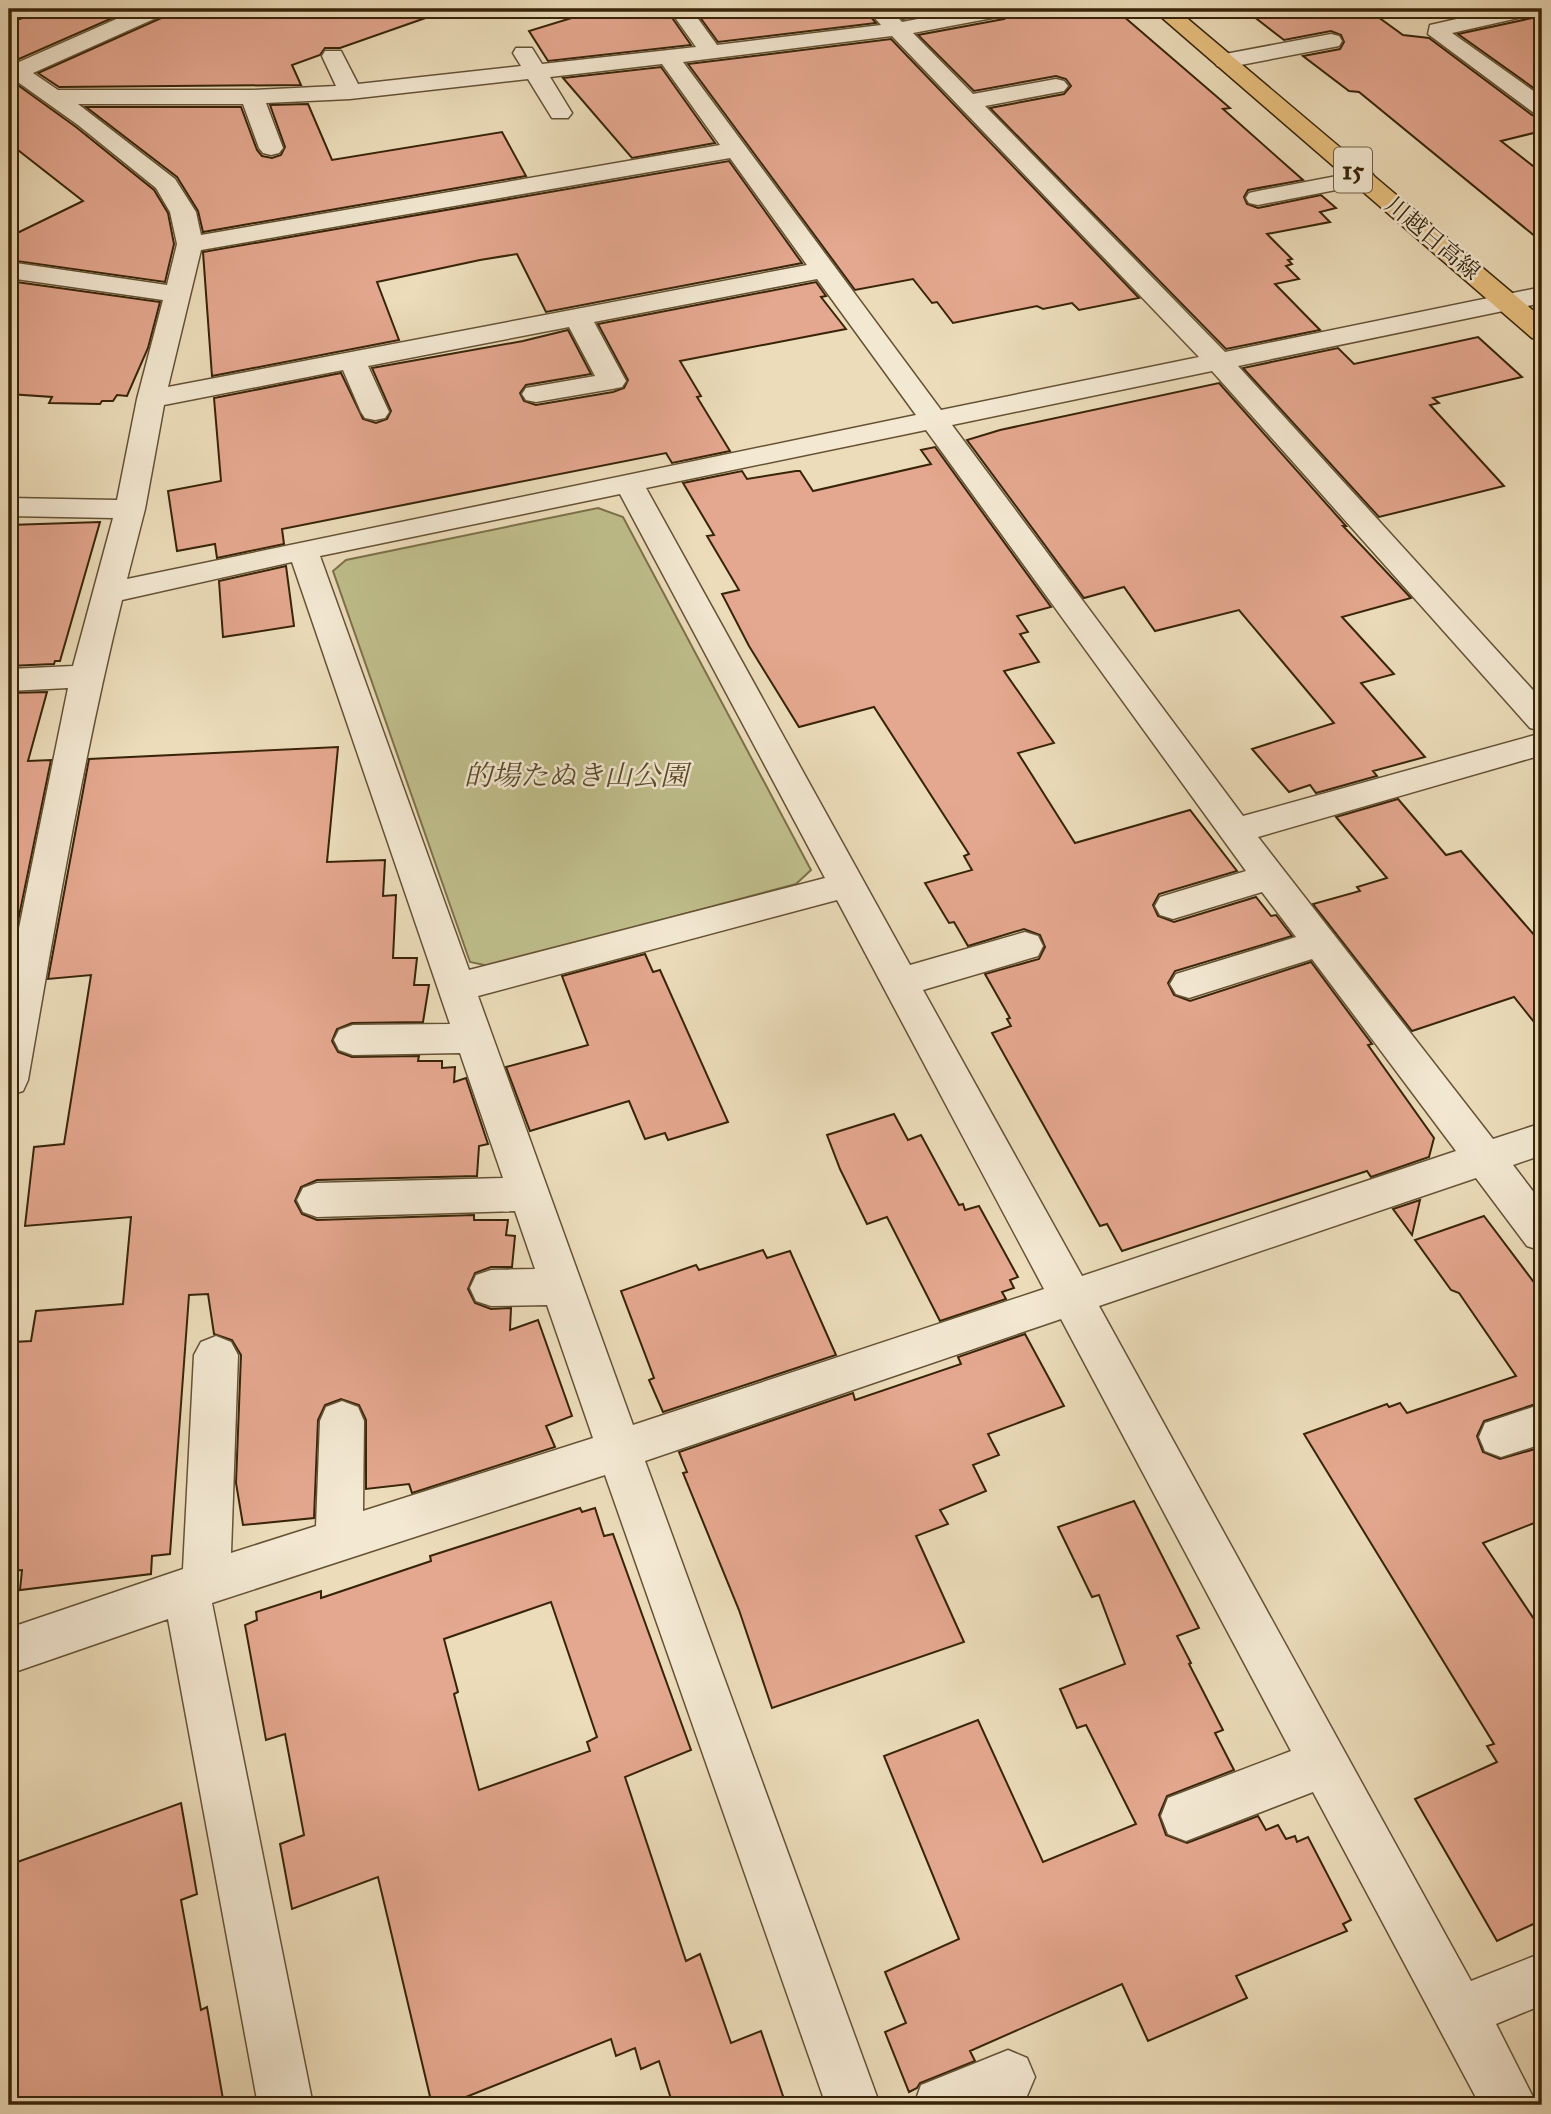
<svg xmlns="http://www.w3.org/2000/svg" width="1551" height="2114" font-family="'IM FELL Great Primer','Noto Serif JP',serif">
<style>
.green{fill:#bfbe8b;stroke:#7c714a;stroke-width:2}
.building{fill:#e4a78f;stroke:#382409;stroke-width:2;fill-rule:evenodd}
.lines{fill:none;stroke-linecap:round;stroke-linejoin:round}
.minor-casing{stroke:#655235;stroke-width:3}
.major-casing{stroke:#382409;stroke-width:3}
.minor{fill:#f3e8d2;fill-rule:evenodd}
.major{fill:#e6be7d;fill-rule:evenodd}
.labels{text-anchor:middle;dominant-baseline:central;stroke-width:5;stroke-linejoin:round;paint-order:stroke}
.far-street-label{font-size:23px;fill:#382409;stroke:#f3e8d2}
.shield{fill:#f3e8d2;stroke:#705f45;stroke-width:2}
.shield-label{font-size:26px;font-weight:bold;fill:#382409}
.park-label{font-size:28px;font-style:italic;fill:#5a4a2a;stroke:#f3e8d2}
</style>
<rect width="100%" height="100%" fill="#ecdcba"/>
<filter id="stains"><feTurbulence type="fractalNoise" baseFrequency=".00286" numOctaves="4"/><feColorMatrix values="0 0 0 0 .2 0 0 0 0 .09 0 0 0 0 .02 0 0 0 .5 -.17"/></filter>
<radialGradient id="worn" r=".72"><stop offset=".6" stop-color="#630" stop-opacity="0"/><stop offset="1" stop-color="#630" stop-opacity=".3"/></radialGradient>
<polygon class="green" points="598,508 623,517 811,870 796,884 489,966 470,962 333,571 346,560"/>
<g class="building">
<polygon points="54,9 133,9 19,59 9,57 9,22"/>
<polygon points="171,9 433,9 434,15 340,48 325,48 320,55 292,65 301,85 59,87 38,73 166,16"/>
<polygon points="622,9 666,9 691,45 548,61 529,31 578,16"/>
<polygon points="694,9 864,9 876,23 718,42"/>
<polygon points="893,9 942,9 945,11 903,19"/>
<polygon points="1023,9 1046,9 1052,14 1079,9 1115,9 1230,108 1223,109 1303,180 1248,190 1244,197 1247,204 1258,208 1321,195 1336,208 1320,212 1330,222 1267,234 1292,259 1288,260 1292,264 1286,266 1299,279 1275,284 1320,330 1226,349 990,108 1064,94 1071,86 1066,79 1056,76 974,91 918,35 1004,19"/>
<polygon points="1244,9 1367,9 1403,35 1429,38 1532,115 1542,117 1542,131 1501,141 1542,173 1542,242 1359,92 1349,91 1303,56 1340,49 1344,42 1341,35 1331,31 1284,40"/>
<polygon points="1542,14 1542,94 1458,34 1537,17"/>
<polygon points="891,39 1139,298 1079,310 1072,303 1043,309 1037,306 953,323 937,302 932,303 913,279 855,290 688,64"/>
<polygon points="661,67 715,143 632,158 563,78"/>
<polygon points="15,83 76,127 154,190 168,213 174,244 165,282 9,260 9,237 83,201 9,143 9,84"/>
<polygon points="308,104 332,160 502,132 526,176 203,232 198,211 177,177 86,107 241,107 257,150 262,156 272,158 281,155 285,147 270,105"/>
<polygon points="729,161 802,263 546,312 517,254 480,260 377,282 399,340 212,376 203,252"/>
<polygon points="9,281 160,302 148,348 127,396 117,395 113,401 102,401 100,404 49,403 52,397 9,394"/>
<polygon points="816,282 826,296 821,297 846,329 680,361 701,396 697,397 730,451 672,463 666,453 282,529 284,544 217,558 215,544 177,551 168,491 221,481 214,398 341,373 363,419 376,423 387,419 391,411 372,368 523,341 568,330 591,374 526,385 520,393 524,401 536,405 613,392 624,388 628,380 598,324"/>
<polygon points="1478,337 1522,377 1433,398 1439,403 1430,405 1504,486 1379,517 1243,368 1338,348 1354,364"/>
<polygon points="1219,383 1346,526 1343,526 1411,598 1342,617 1394,674 1361,683 1425,757 1373,771 1377,776 1316,793 1310,785 1289,792 1252,749 1334,723 1239,610 1155,631 1124,587 1084,598 967,440 1000,430"/>
<polygon points="935,447 1051,607 1017,616 1028,632 1020,634 1039,662 1004,671 1054,743 1018,753 1075,843 1190,810 1237,871 1159,894 1153,905 1158,916 1174,922 1256,897 1271,916 1276,915 1292,936 1175,971 1168,983 1174,995 1190,1001 1311,962 1372,1044 1368,1045 1434,1138 1429,1157 1371,1177 1367,1171 1122,1251 1107,1224 1100,1226 992,1033 1011,1026 1007,1019 1010,1018 985,974 1039,959 1045,947 1040,935 1024,929 968,946 954,922 949,923 925,883 972,870 964,856 969,854 874,707 799,727 749,646 722,594 739,590 707,536 714,535 683,483 742,471 747,479 796,471 800,471 813,491 931,464 921,450"/>
<polygon points="100,522 60,661 55,661 54,664 9,666 9,525"/>
<polygon points="286,566 294,626 223,637 219,581"/>
<polygon points="47,692 28,761 51,760 9,965 9,693"/>
<polygon points="338,747 327,862 385,860 383,896 396,895 393,958 417,958 414,985 429,985 423,1022 352,1023 337,1029 332,1041 338,1052 352,1057 419,1056 418,1061 442,1061 442,1068 455,1067 454,1082 466,1078 488,1144 479,1146 477,1176 317,1180 301,1187 295,1201 302,1214 317,1220 474,1215 474,1220 508,1220 506,1235 515,1236 512,1267 491,1267 475,1273 468,1289 475,1303 491,1309 511,1308 510,1330 538,1320 572,1416 546,1426 555,1447 412,1493 409,1484 366,1489 366,1420 359,1405 341,1399 325,1405 318,1420 314,1518 243,1525 236,1483 241,1355 232,1340 214,1334 208,1294 189,1295 170,1554 152,1556 151,1574 20,1590 22,1570 9,1571 9,1367 13,1342 31,1341 36,1311 123,1304 131,1217 25,1226 34,1147 64,1144 91,975 48,979 89,759"/>
<polygon points="1398,799 1446,855 1461,851 1542,944 1542,1032 1514,997 1412,1031 1313,904 1360,891 1357,887 1387,878 1336,817"/>
<polygon points="645,954 653,972 660,970 728,1122 668,1140 665,1133 645,1139 629,1101 530,1131 506,1067 588,1045 562,976"/>
<polygon points="894,1114 908,1140 921,1135 959,1205 963,1204 965,1210 979,1206 1018,1277 1010,1280 1014,1288 1002,1292 1006,1299 940,1321 887,1217 867,1224 840,1169 827,1135"/>
<polygon points="1420,1200 1412,1235 1393,1209"/>
<polygon points="1484,1216 1542,1293 1542,1402 1484,1421 1477,1436 1483,1452 1500,1459 1542,1447 1542,1520 1483,1543 1542,1631 1542,1920 1497,1941 1415,1799 1497,1762 1487,1746 1494,1744 1304,1434 1387,1404 1389,1407 1400,1403 1407,1413 1516,1376 1459,1293 1451,1290 1415,1240"/>
<polygon points="763,1250 767,1258 790,1251 836,1355 663,1412 649,1380 654,1378 621,1291 696,1265 699,1270"/>
<polygon points="1025,1334 1064,1406 988,1434 999,1455 973,1465 986,1491 940,1510 948,1524 916,1536 964,1642 772,1708 739,1610 683,1473 687,1472 679,1452 853,1393 855,1400 961,1364 958,1357"/>
<polygon points="1134,1501 1199,1628 1177,1636 1191,1663 1189,1664 1223,1730 1215,1733 1234,1770 1167,1796 1159,1815 1166,1835 1187,1843 1258,1816 1266,1830 1278,1825 1286,1839 1295,1836 1297,1842 1308,1837 1351,1920 1343,1924 1347,1931 1236,1976 1247,1998 1148,2041 1122,1984 970,2051 975,2061 920,2083 917,2088 909,2092 885,2032 906,2023 885,1972 959,1939 884,1756 978,1720 1043,1862 1136,1824 1086,1725 1077,1728 1060,1689 1125,1664 1099,1595 1092,1597 1058,1527"/>
<path d="M580 1508 582 1512 595 1508 604 1536 613 1534 691 1750 625 1777 686 1961 700 1954 731 2043 761 2031 786 2105H673L659 2061 641 2069 635 2048 616 2056 611 2039 446 2105H432L378 1877 292 1909 280 1844 304 1835 285 1734 266 1740 245 1625 257 1620 256 1612 321 1591V1598L431 1561 430 1556ZM551 1602 597 1737 587 1742 590 1751 479 1790 454 1694 458 1692 444 1639Z"/>
<polygon points="181,1803 197,1894 181,1900 201,2010 207,2007 224,2105 9,2105 9,1865"/>
</g>
<g class="lines">
<defs>
<g id="minor">
<path d="M139 9H168L165 14 33 73 58 90H252L336 86 322 56 325 51H341L358 84 521 66 513 53 516 48H532L542 64 696 47 669 9H691L717 45 881 25 867 9H890L902 22 970 9H1014L1011 14 1003 16 913 33 973 94 1056 79 1064 81 1068 86 1064 91 985 106 1225 352 1542 287V303L1238 366 1542 700V731L1530 728 1212 371 952 425 1243 816 1542 733V755L1258 837 1493 1139 1542 1123V1155L1513 1165 1542 1203V1251L1527 1246 1476 1178 1099 1306 1471 1981 1542 1953V2005L1496 2024 1537 2105H1480L1313 1792 1186 1841 1168 1834 1161 1816 1168 1798 1291 1751 1061 1319 645 1461 880 2105H826L605 1475 212 1603 313 2105H258L168 1619 9 1674V1628L183 1569 194 1355 201 1342 216 1336 231 1342 238 1355 231 1553 316 1526 320 1421 326 1407 342 1401 358 1407 364 1421 363 1511 593 1438 547 1305 491 1306 476 1301 470 1288 476 1275 491 1270 535 1269 515 1211 317 1217 303 1212 297 1200 303 1188 317 1183 503 1178 460 1053 353 1055 339 1050 334 1040 339 1030 353 1025 450 1024 292 562 122 600C83 758 56 919 28 1080L23 1091 9 1095V977L68 688 9 691V669L73 666 113 518 9 516V498L117 500 137 399 163 300 9 278V262L167 285 177 244 170 212 156 188 78 125 15 80 9 82V59L19 62ZM892 36 1199 357 941 410 683 62ZM662 64 720 145 201 235 196 212 175 179 78 104H243L259 148 263 153 271 155 279 153 283 148 266 103 350 99 528 79 552 118H568L572 113 550 77ZM730 158 807 265 168 387 201 250ZM817 279 916 415 127 579 145 509 164 405 343 370 361 412 365 418 375 420 385 418 389 412 368 366 569 327 595 376 526 388 522 394 526 400 536 402 612 389 622 387 626 381 594 322ZM926 430 1246 871 1160 897 1155 906 1160 915 1173 919 1262 892 1296 937 1176 974 1170 984 1176 994 1189 998 1312 959 1456 1151 1082 1276 923 990 1038 956 1043 946 1038 936 1025 932 910 965 646 488ZM620 494 825 878 469 970 320 556ZM837 900 1044 1289 633 1425 478 996Z"/>
<polygon points="1501,9 1539,9 1536,14 1452,33 1542,97 1542,115 1534,113 1428,34 1430,25"/>
<polygon points="1331,34 1339,36 1342,41 1339,46 1225,68 1217,66 1214,61 1217,56 1225,54"/>
<polygon points="1363,171 1372,173 1375,178 1372,183 1258,205 1249,203 1246,198 1249,193 1258,191"/>
<polygon points="1542,1404 1542,1444 1501,1457 1485,1451 1479,1437 1485,1423"/>
<polygon points="1008,2050 1027,2058 1035,2077 1027,2096 1006,2105 914,2105 921,2085"/>
</g>
<polygon id="major" points="1152,9 1176,9 1542,318 1542,340 1532,338"/>
</defs>
<use href="#minor" class="minor-casing"/>
<use href="#major" class="major-casing"/>
<use href="#minor" class="minor"/>
<use href="#major" class="major"/>
</g>
<g class="labels">
<g class="far-street-label">
<text transform="translate(1433 238) rotate(40)">川越日高線</text>
</g>
<rect class="shield" x="1334" y="147.5" width="38" height="45" rx="5"/>
<g class="shield-label">
<text x="1353" y="170">15</text>
</g>
<g class="park-label">
<text x="576" y="775">的場たぬき山公園</text>
</g>
</g>
<rect width="1551" height="2114" fill="none" stroke="#ecdcba" stroke-width="35"/>
<rect x="10" y="10" width="1530" height="2093" fill="none" stroke="#382409" stroke-width="3.5"/>
<rect x="18" y="18" width="1516" height="2079" fill="none" stroke="#382409" stroke-width="2"/>
<rect width="100%" height="100%" filter="url(#stains)"/>
<rect width="100%" height="100%" fill="url(#worn)"/>
</svg>
